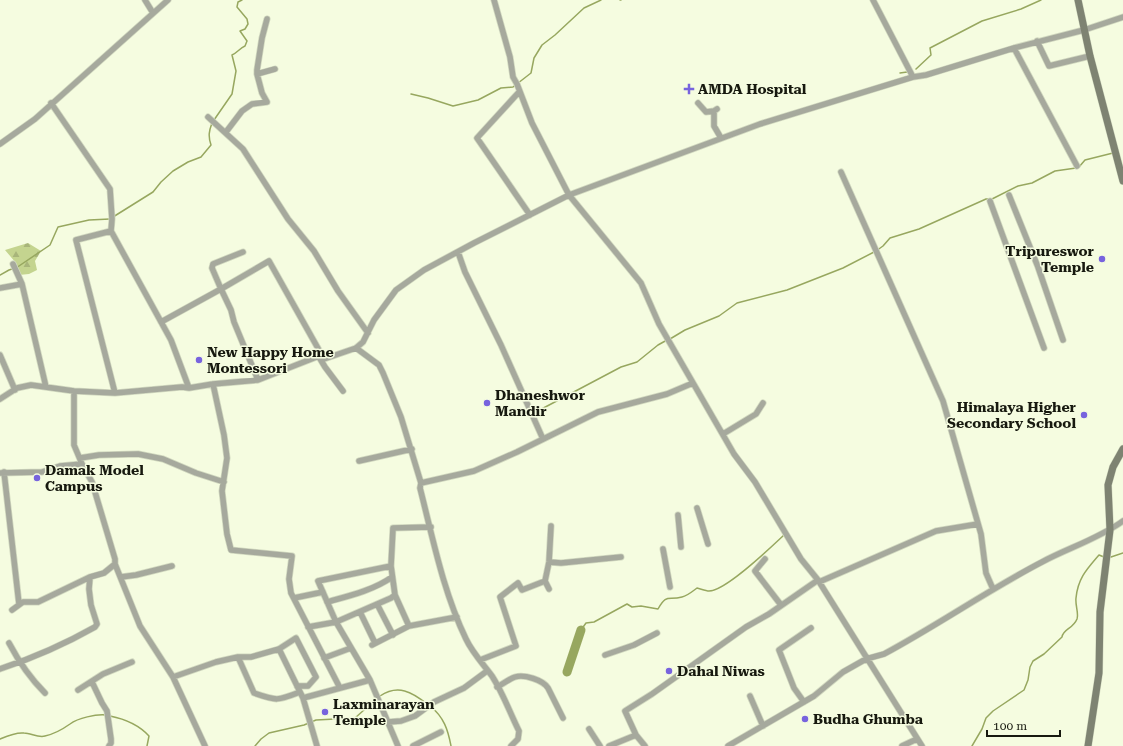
<svg xmlns="http://www.w3.org/2000/svg" width="1123" height="746" viewBox="0 0 1123 746" font-family="'Roboto Serif',serif">
<style>
.forest{fill:url(#forest-firs)}
.lines{fill:none;stroke-linecap:round;stroke-linejoin:round}
.stream{stroke:#97a75f;stroke-width:1.5}
.river{stroke:#97a75f;stroke-width:9}
.street-casing{stroke:#d1d8bf;stroke-width:7}
.secondary-casing{stroke:#d1d8bf;stroke-width:8}
.street{stroke:#a6a99d;stroke-width:5.5}
.secondary{stroke:#7e8372;stroke-width:7}
.poi-dot{fill:#7763de;stroke:#f5fce0;stroke-width:1.5}
.labels{text-anchor:middle;stroke-width:3;stroke-linejoin:round;paint-order:stroke}
.poi-label{font-size:14px;font-weight:bold;fill:#17190f;stroke:#f5fce0;text-anchor:start}
</style>
<defs>
<pattern id="forest-firs" width="22" height="20" patternUnits="userSpaceOnUse"><rect width="22" height="20" fill="#c4d48f"/><path d="M5 1l3.5 6h-7zM16 11l3.5 6h-7z" fill="#a8b57a"/></pattern>
</defs>
<rect width="100%" height="100%" fill="#f5fce0"/>
<path class="forest" d="M28,243L41,251L35,261L37,270L29,274L19,275L16,263L5,250Z"/>
<g class="lines">
<path class="stream" d="M620,0H621
M916,69L931,55L930,48L982,21L1021,9L1041,0
M900,73L907,72
M411,94L428,98L453,106L478,100L501,88L513,87L531,73L534,58L542,45L555,35L584,8L601,0
M214,120L232,94L236,71L232,55C237,53 240,48 245,46L247,41L240,31L245,29L248,24L247,19L237,7L238,2L242,0
M1079,167L1085,160L1113,153
M113,217L153,192L161,182L173,171L188,162L201,157L211,145C208,136 209,131 212,123
M16,268L50,245L58,227L89,220L110,219
M0,275L9,270L12,269
M670,339L685,330L719,316L737,303L787,290L843,268L876,251L883,246L890,238L919,229L986,199H992L1018,186L1032,183L1055,171L1076,168
M534,413L621,367L637,362L658,345L667,340
M1111,557L1123,553
M581,630L586,623L594,622L627,604L632,607L641,606L658,609C667,593 668,601 682,597C687,596 693,591 697,588C701,589 706,591 709,591C726,591 771,547 784,535
M380,696C398,684 412,692 427,704
M430,706C444,717 448,730 451,746
M110,716C125,719 138,724 149,736L147,746
M0,739C7,736 16,732 24,733C31,733 38,738 45,736C54,734 63,729 70,724C78,718 96,714 106,715
M255,746L261,739L269,733L304,725L316,720L355,718L373,702
M972,746L982,729L986,718L993,711L1024,690L1028,680L1030,667L1033,661L1044,654L1062,637C1063,629 1073,629 1077,619C1079,613 1075,605 1076,598C1078,578 1087,569 1099,555L1104,557"/>
<path class="river" d="M567,672L581,630"/>
<defs>
<path id="street" d="M145,0L153,13
M494,0L510,57L513,77L517,84L532,123L569,195L641,283L659,324L734,454L755,482L801,559L818,580L922,746
M873,0L913,77
M267,19L262,38L257,70V74L275,69
M1037,41L1049,66L1090,56
M1014,48L1077,166
M519,92L477,138L530,215
M51,103L110,189L112,219L111,231L171,340L189,388
M698,103L706,112L714,111
M717,109L714,111V126L721,138
M208,117L243,149L288,219L314,251L338,291L368,333
M226,132L242,111L252,104L267,102L262,93L257,74
M0,144L35,119L168,0
M841,172L943,401L981,534L986,573L993,589
M1009,195L1038,267L1063,340
M990,201L1044,348
M111,231L76,240L115,393
M458,252L465,272L501,345L543,439
M13,264L22,284L46,387
M0,288L22,284
M161,322L221,289L212,268L213,264L243,252
M356,348L379,365L383,373L401,417L421,483L420,488C433,539 443,591 466,639C472,652 483,664 492,676C503,693 510,713 519,731L518,739L511,746
M0,355L15,390
M319,357L325,367L343,391
M258,380L234,322L231,310L221,289L269,261L324,359
M213,384L224,435L227,458L222,491L227,534L231,550L292,556L289,579L291,593L340,688
M74,391V445L82,464L92,482L115,559V564L140,626L173,677L205,746
M0,399L17,388L31,385L74,391L115,393L182,387L189,388L213,384L258,380L319,356L324,359L356,348L363,342L374,320L396,290L424,270L474,243L569,195L760,124L913,77L926,75L1014,48L1084,30L1123,17
M723,434L756,414L763,403
M80,458L99,455L138,454L163,459L196,473L224,482
M359,461L412,449
M4,472L19,604
M0,473L42,472L60,466L82,464
M421,483L474,471L517,452L598,412L667,394L693,383
M697,508L708,544
M678,515L681,547
M663,549L670,587
M765,559L755,571L781,605
M549,562L561,563L621,557
M121,577L136,575L172,566
M545,581L549,562L551,526
M819,582L936,531L978,524
M395,595L409,626
M294,598L323,592
M327,602C349,596 374,590 392,577
M377,604L393,635
M12,610L23,602H38L90,577L104,573L115,564
M360,612L375,643
M308,627L336,622L391,598L395,595L391,566
M9,643C19,662 30,678 45,693
M372,645L409,626L457,617
M279,649L251,657H238L254,693C277,701 277,701 300,692
M605,655L634,645L657,633
M324,658L351,648
M480,660L516,646L500,597L518,583L522,590L545,581L549,589
M0,669C33,658 65,644 95,627L97,624L91,605L89,589L90,577
M173,677L216,662L238,657
M92,682L102,703L107,711L111,739V743L109,746
M297,686H308L316,677L296,638L279,649L303,698L317,746
M497,687C503,684 509,679 515,677C524,674 543,680 548,688L563,718
M78,690L103,674L132,662
M750,696L763,726
M303,698L370,680
M804,702L794,688L779,650L811,628
M388,722L401,721L415,716L434,702L464,688L487,671
M589,729L600,746
M398,746L370,680L336,622L318,581L391,566L393,528L431,527
M413,746L441,732
M609,746L636,735
M645,746L636,735L625,711L652,694L746,627L769,614L818,580
M728,746L814,696L843,672L866,659L884,654C938,625 988,590 1042,562C1068,548 1098,539 1123,521
M902,746L917,739"/>
<path id="secondary" d="M1078,0L1090,56L1123,181
M1088,746L1099,673L1100,612L1110,530L1108,485L1113,467L1123,449"/>
</defs>
<use href="#street" class="street-casing"/>
<use href="#secondary" class="secondary-casing"/>
<use href="#street" class="street"/>
<use href="#secondary" class="secondary"/>
</g>
<g class="poi-dot">
<path d="M687 83h4v4h4v4h-4v4h-4v-4h-4v-4h4z"/>
<circle cx="1102" cy="259" r="4"/>
<circle cx="199" cy="360" r="4"/>
<circle cx="487" cy="403" r="4"/>
<circle cx="1084" cy="415" r="4"/>
<circle cx="37" cy="478" r="4"/>
<circle cx="669" cy="671" r="4"/>
<circle cx="325" cy="712" r="4"/>
<circle cx="805" cy="719" r="4"/>
</g>
<g class="labels">
<g class="poi-label">
<text x="698" y="94">AMDA Hospital</text>
<text x="1094" y="256" text-anchor="end">Tripureswor<tspan x="1094" dy="16">Temple</tspan></text>
<text x="207" y="357">New Happy Home<tspan x="207" dy="16">Montessori</tspan></text>
<text x="495" y="400">Dhaneshwor<tspan x="495" dy="16">Mandir</tspan></text>
<text x="1076" y="412" text-anchor="end">Himalaya Higher<tspan x="1076" dy="16">Secondary School</tspan></text>
<text x="45" y="475">Damak Model<tspan x="45" dy="16">Campus</tspan></text>
<text x="677" y="676">Dahal Niwas</text>
<text x="333" y="709">Laxminarayan<tspan x="333" dy="16">Temple</tspan></text>
<text x="813" y="724">Budha Ghumba</text>
</g>
</g>
<path d="M987 730v6h73v-6" fill="none" stroke="#17190f" stroke-width="2"/>
<text x="993" y="730" font-size="12" fill="#17190f" stroke="#f5fce0" stroke-width="3" paint-order="stroke">100 m</text>
</svg>
